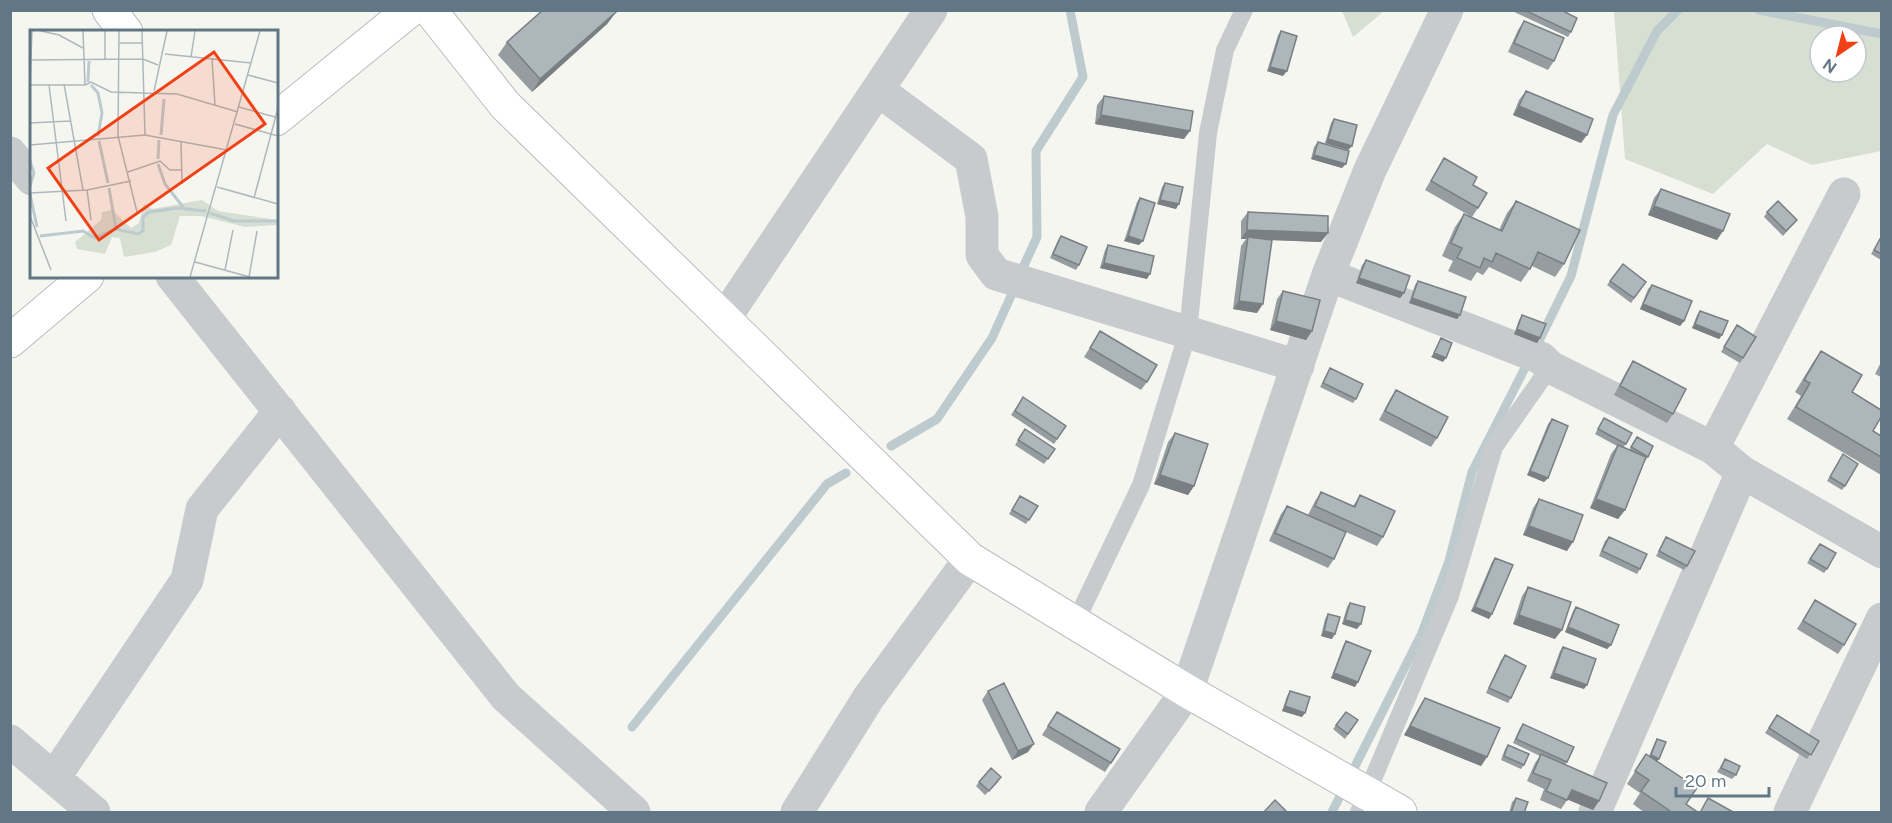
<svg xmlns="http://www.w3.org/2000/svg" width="1892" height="823" viewBox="0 0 1892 823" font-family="Figtree,sans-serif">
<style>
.green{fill:#d7ded2;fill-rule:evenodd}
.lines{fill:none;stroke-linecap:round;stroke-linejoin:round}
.stream{stroke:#bdcbcf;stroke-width:9}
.secondary-casing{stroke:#b7bdc1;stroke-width:35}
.lane{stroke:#c8cbce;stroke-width:18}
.street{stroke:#c8cbce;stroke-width:33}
.secondary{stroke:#fff;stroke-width:33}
.wall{fill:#959da0}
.shaded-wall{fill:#797f82}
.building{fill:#adb6ba;stroke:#797f82;stroke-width:1.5}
.inset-river{fill:none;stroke:#bdcbcf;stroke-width:3}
.inset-road{fill:none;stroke:#aeb8bc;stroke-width:1.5}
.view{fill:#f24015;fill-opacity:0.15;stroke:#f24015;stroke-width:3}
.inset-edge{fill:none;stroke:#627785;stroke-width:3}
</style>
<rect width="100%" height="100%" fill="#f6f6f1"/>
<path class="green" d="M1342,11H1384L1353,37Z
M1614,11H1881V151L1812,165L1767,144L1713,194L1625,159ZM1820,36H1856V72H1820Z"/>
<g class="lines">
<path class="stream" d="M1759,10L1882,34
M1020,274L1037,237L1036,151L1083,77L1070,10
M1537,345L1571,276L1613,115L1657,31L1678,10
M891,446L937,419L992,338L1015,287
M632,727L827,484L846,473
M1332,812L1421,635L1449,561L1472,472L1529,360"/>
<defs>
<path id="secondary" d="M109,10L126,32
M430,10L505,105L970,559L1187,691L1400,812
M276,119L410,10
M10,341L87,276"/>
</defs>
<use href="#secondary" class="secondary-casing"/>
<path class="lane" d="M1075,623L1141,485L1188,332L1208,133L1225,50L1244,10
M1359,812L1450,596L1494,447L1550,367"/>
<path class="street" d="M878,90L971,159L982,217V255L996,274L1298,366
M10,153L32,179
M1328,275L1541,358L1550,367L1713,448L1742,472L1882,552
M172,276L506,697L634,812
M724,319L931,10
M1713,448L1844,194
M10,741L94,812
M54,778L187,580L202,509L280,411
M797,812L869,697L970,559
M1101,812L1187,691L1328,275L1370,170L1447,10
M1595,812L1742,472
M1790,812L1882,619"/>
<use href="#secondary" class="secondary"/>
</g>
<path class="wall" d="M1561,10L1571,32L1568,37L1512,11Z
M616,12L607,24L532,92L498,55L507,42Z
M1524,21L1554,61L1548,70L1508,52L1518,30Z
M1281,31L1283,76L1267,71L1278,35Z
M1526,91L1581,143L1513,115L1519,100Z
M1104,96L1184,139L1095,124L1097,105Z
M1334,119L1352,146L1348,150L1325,143L1331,123Z
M1318,142L1342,168L1311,159L1314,147Z
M1444,158L1473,185L1478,208L1472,217L1425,190Z
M1165,183L1176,209L1157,204L1162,187Z
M1661,189L1717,240L1648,215L1654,198Z
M1140,198L1139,245L1124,241L1137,202Z
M1516,201L1564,264L1555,277L1532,266L1521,282L1489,267L1483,275L1477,272L1471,281L1448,271L1453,261L1442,256L1455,227L1464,214L1499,230L1507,213Z
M1248,212L1321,242L1270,240L1257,313L1233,309L1241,246L1246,239H1241V221Z
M1767,212L1797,220L1783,236L1764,217Z
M1061,236L1079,265L1076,270L1050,258L1058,240Z
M1881,237V260L1871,254Z
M1108,245L1147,279L1100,268L1105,250Z
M1366,260L1404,293L1400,298L1356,283L1362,265Z
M1623,264L1646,282L1631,303L1607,285Z
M1418,281L1460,315L1457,319L1409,303L1415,285Z
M1652,285L1684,321L1680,326L1640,309L1648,289Z
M1283,291L1312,331L1306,340L1270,330L1277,299Z
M1700,311L1722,335L1719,339L1692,328L1697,315Z
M1522,315L1540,338L1537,343L1514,334L1519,320Z
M1734,330L1743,358L1740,363L1721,352Z
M1100,331L1147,382L1141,390L1084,357Z
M1821,351L1852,392L1873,431L1881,436V475L1787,419L1801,396L1795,392L1812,364Z
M1633,361L1673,414L1667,423L1614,395L1627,370Z
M1881,362V377L1875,374Z
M1330,368L1356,399L1353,403L1320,387Z
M1396,390L1437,438L1431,447L1379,420L1390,399Z
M1023,397L1066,426L1054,444L1011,415Z
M1604,418L1626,444L1623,448L1629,450L1637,437L1648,457L1645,461L1625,510L1618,519L1590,508L1611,454L1617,446L1595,434Z
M1552,419L1548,478L1544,482L1527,475L1548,424Z
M1025,429L1055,449L1044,464L1015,445Z
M1175,433L1194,486L1188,495L1154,484L1168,442Z
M1840,459L1845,486L1842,490L1827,481Z
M1321,492L1353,506L1360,495L1383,537L1377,546L1346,532L1334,559L1328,568L1269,541L1281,514L1287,506L1308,515L1315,501Z
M1020,496L1038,506L1026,524L1009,514Z
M1539,499L1567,551L1523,535L1533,508Z
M1609,537L1640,569L1637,574L1599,556L1605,541Z
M1666,537L1687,566L1684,570L1656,556Z
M1820,544L1827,569L1824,573L1807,563Z
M1495,558L1492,614L1489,619L1471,611L1492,562Z
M1528,587L1555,639L1513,624L1522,596Z
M1815,600L1844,645L1838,654L1797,629Z
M1350,603L1357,629L1342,624L1347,607Z
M1576,607L1611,645L1607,649L1565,632L1573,611Z
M1328,614L1332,639L1321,636L1325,619Z
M1346,641L1355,687L1331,678L1343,646Z
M1563,647L1584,689L1550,678L1560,651Z
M1505,655L1511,698L1508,703L1486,693L1501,660Z
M988,691L1028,752L1012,760L982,700Z
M1290,691L1302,717L1282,711L1287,696Z
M1425,698L1487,757L1481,766L1404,735L1419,707Z
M1057,712L1111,763L1105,772L1042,735Z
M1346,712L1358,720L1345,739L1333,729Z
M1777,715L1819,741L1807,759L1765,733Z
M1523,724L1567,762L1565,765L1599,801L1593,810L1568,799L1561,809L1540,800L1544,789L1527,781L1535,763L1540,756L1513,743L1520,728Z
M1657,739V762L1686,804L1699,813H1645L1633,804L1640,793L1627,784L1646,754L1649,756L1654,744Z
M1508,745L1524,765L1521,769L1501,760L1505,749Z
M1725,759L1736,775L1732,779L1717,772Z
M979,782H998L985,795L976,786Z
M1516,798L1524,813H1509L1512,802Z"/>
<path class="shaded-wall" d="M616,12L607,24L532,92L540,79Z
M1270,67L1287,71L1283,76L1267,71Z
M1519,106L1587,135L1581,143L1513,115Z
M1101,115L1190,131L1184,139L1095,124Z
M1328,139L1352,146L1348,150L1325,143Z
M1314,155L1346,164L1342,168L1311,159Z
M1160,200L1179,204L1176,209L1157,204Z
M1654,206L1723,231L1717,240L1648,215Z
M1247,230L1328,233L1321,242L1247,239L1248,237L1246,239H1241Z
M1128,236L1143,241L1139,245L1124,241Z
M1104,263L1150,274L1147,279L1100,268Z
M1359,278L1404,293L1400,298L1356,283Z
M1412,298L1460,315L1457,319L1409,303Z
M1239,301L1263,304L1257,313L1233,309Z
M1643,304L1684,321L1680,326L1640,309Z
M1276,321L1312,331L1306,340L1270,330Z
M1695,324L1722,335L1719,339L1692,328Z
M1517,329L1540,338L1537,343L1514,334Z
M1434,353L1446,358L1443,362L1431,357Z
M1530,471L1548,478L1544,482L1527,475Z
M1160,475L1194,486L1188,495L1154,484Z
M1596,499L1625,510L1618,519L1590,508Z
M1529,526L1573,542L1567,551L1523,535Z
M1475,607L1492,614L1489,619L1471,611Z
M1519,615L1562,630L1555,639L1513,624Z
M1345,620L1361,624L1357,629L1342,624Z
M1568,627L1611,645L1607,649L1565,632Z
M1324,631L1335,634L1332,639L1321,636Z
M1334,673L1358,682L1355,687L1331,678Z
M1554,673L1587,685L1584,689L1550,678Z
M1285,706L1305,713L1302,717L1282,711Z
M1410,726L1487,757L1481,766L1404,735Z
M1034,744L1028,752L1012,760L1018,751Z
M1651,755L1659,759L1656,763L1648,760Z
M1572,790L1599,801L1593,810L1566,799Z"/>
<path class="building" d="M543,10H615L616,12L540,79L507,42Z
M1524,10H1561L1577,18L1571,32Z
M1524,21L1564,38L1554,61L1514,43Z
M1281,31L1297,36L1287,71L1270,67Z
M1526,91L1593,119L1587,135L1519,106Z
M1104,96L1193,111L1190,131L1101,115Z
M1334,119L1357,125L1352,146L1328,139Z
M1318,142L1349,151L1346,164L1314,155Z
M1444,158L1477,177L1473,185L1487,193L1478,208L1431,181Z
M1165,183L1183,187L1179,204L1160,200Z
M1661,189L1730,214L1723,231L1654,206Z
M1140,198L1155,203L1143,241L1128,236Z
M1516,201L1580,230L1564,264L1538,252L1530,269L1496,253L1492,262L1484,258L1480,268L1457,258L1462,248L1451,243L1464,214L1502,231Z
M1778,201L1797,220L1786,231L1767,212Z
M1248,212L1328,216V233L1247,230Z
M1061,236L1087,247L1079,265L1053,254Z
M1248,237L1272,240L1263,304L1239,301Z
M1881,237V254L1874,250Z
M1108,245L1154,256L1150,274L1104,263Z
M1366,260L1410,276L1404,293L1359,278Z
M1623,264L1646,282L1634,298L1610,281Z
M1418,281L1466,297L1460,315L1412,298Z
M1652,285L1692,301L1684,321L1643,304Z
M1283,291L1320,300L1312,331L1276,321Z
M1700,311L1728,321L1722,335L1695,324Z
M1522,315L1546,324L1540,338L1517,329Z
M1737,325L1756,337L1743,358L1724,347Z
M1100,331L1157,365L1147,382L1090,348Z
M1441,338L1452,343L1446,358L1434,353Z
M1821,351L1862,375L1852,392L1881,410V417L1873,431L1881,436V457L1796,407L1810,383L1804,380Z
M1633,361L1686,389L1673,414L1620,386Z
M1330,368L1363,384L1356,399L1323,383Z
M1396,390L1448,417L1437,438L1385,411Z
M1023,397L1066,426L1057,439L1015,411Z
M1604,418L1632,433L1626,444L1598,429Z
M1552,419L1568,426L1548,478L1530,471Z
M1025,429L1055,449L1048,459L1018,440Z
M1175,433L1208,444L1194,486L1160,475Z
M1637,437L1653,446L1648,457L1631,447Z
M1618,445L1646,457L1625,510L1596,499Z
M1843,454L1858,464L1845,486L1830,477Z
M1321,492L1355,507L1360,495L1395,511L1383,537L1315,506Z
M1020,496L1038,506L1029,520L1012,510Z
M1539,499L1583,515L1573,542L1529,526Z
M1287,506L1346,532L1334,559L1275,533Z
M1609,537L1647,554L1640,569L1602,551Z
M1666,537L1695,551L1687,566L1659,551Z
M1820,544L1836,553L1827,569L1810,559Z
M1495,558L1513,565L1492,614L1475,607Z
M1528,587L1571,602L1562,630L1519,615Z
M1815,600L1856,624L1844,645L1803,621Z
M1350,603L1365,607L1361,624L1345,620Z
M1576,607L1619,625L1611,645L1568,627Z
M1328,614L1340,617L1335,634L1324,631Z
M1346,641L1371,651L1358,682L1334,673Z
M1563,647L1596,659L1587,685L1554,673Z
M1505,655L1526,666L1511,698L1489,688Z
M1004,683L1034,744L1018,751L988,691Z
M1290,691L1310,697L1305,713L1285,706Z
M1425,698L1500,728L1487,757L1410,726Z
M1057,712L1120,749L1111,763L1048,726Z
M1346,712L1358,720L1348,734L1336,725Z
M1777,715L1819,741L1811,755L1769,728Z
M1523,724L1574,747L1567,762L1516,739Z
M1657,739L1666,742L1659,759L1651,755Z
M1508,745L1529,754L1524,765L1504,756Z
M1541,754L1607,783L1599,801L1572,790L1567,800L1546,791L1551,780L1533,773Z
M1646,754L1697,788L1686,804L1699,813H1673L1641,791L1649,780L1635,771Z
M1725,759L1740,766L1736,775L1721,768Z
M991,768L1001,777L989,791L979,782Z
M1516,798L1528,802L1524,813H1511Z
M1708,798L1735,813H1704L1701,811Z
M1275,800L1288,813H1263Z"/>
<g transform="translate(30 30)">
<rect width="248" height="248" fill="#f6f6f1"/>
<path d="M172,170L188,181L247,190V195L215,197L171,186H150L141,215L125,222L94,227L90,208L82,207L75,224L47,219L45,212L71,190L72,182L82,180L101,198L109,193L114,174L122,179Z" fill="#d7ded2"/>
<path class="inset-river" d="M58,52L59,31M61,55L68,63L72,83L68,106M131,105L134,69M69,111L78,153M128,129L129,110M0,131L4,143L0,156M128,134L135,154L153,177M79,158L86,199M0,164L7,197M180,183L204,191H248M10,206L53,201L65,208L86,199L108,204L113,201V187L119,182L148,178L176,181"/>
<path class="inset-road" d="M11,1L29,5L53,18M75,1V29M89,1L88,106L107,182M112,1L115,105M89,13H112M135,24L221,33M161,27L165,1M182,29L185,75M0,30L113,29L128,35M218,45L248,53M34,54L53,160M0,55H55L53,1M0,55L2,1M19,55L36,191M55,55L61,52L81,62L147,64L208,82M124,61L137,1M209,77L245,87M0,93L40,91M205,94L248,106M151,111L152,154M0,115L115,105L197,120M98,142L130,131L140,140H152M187,157L248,174M57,160L61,190M0,163L57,160L101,151M224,168L248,78M0,186L21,240M165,232L220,247M195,240L203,200M160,247L230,1M219,247L227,201"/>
<path class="view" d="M184,22L235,94L69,210L18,138Z"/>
<rect width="248" height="248" class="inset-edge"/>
</g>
<rect width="1892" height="823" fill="none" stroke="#627785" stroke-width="24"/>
<g transform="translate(1838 54) rotate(215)"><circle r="28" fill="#ffffff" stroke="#c0c9ce" stroke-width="1.5"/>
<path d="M0-4.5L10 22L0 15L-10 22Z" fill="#f24015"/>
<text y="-9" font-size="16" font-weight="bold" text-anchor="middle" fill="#627785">N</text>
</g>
<path d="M1676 787v9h93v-9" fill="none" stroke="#627785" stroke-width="3"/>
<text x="1685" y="787" font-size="18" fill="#627785" stroke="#ffffff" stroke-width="4.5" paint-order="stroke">20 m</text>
</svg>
